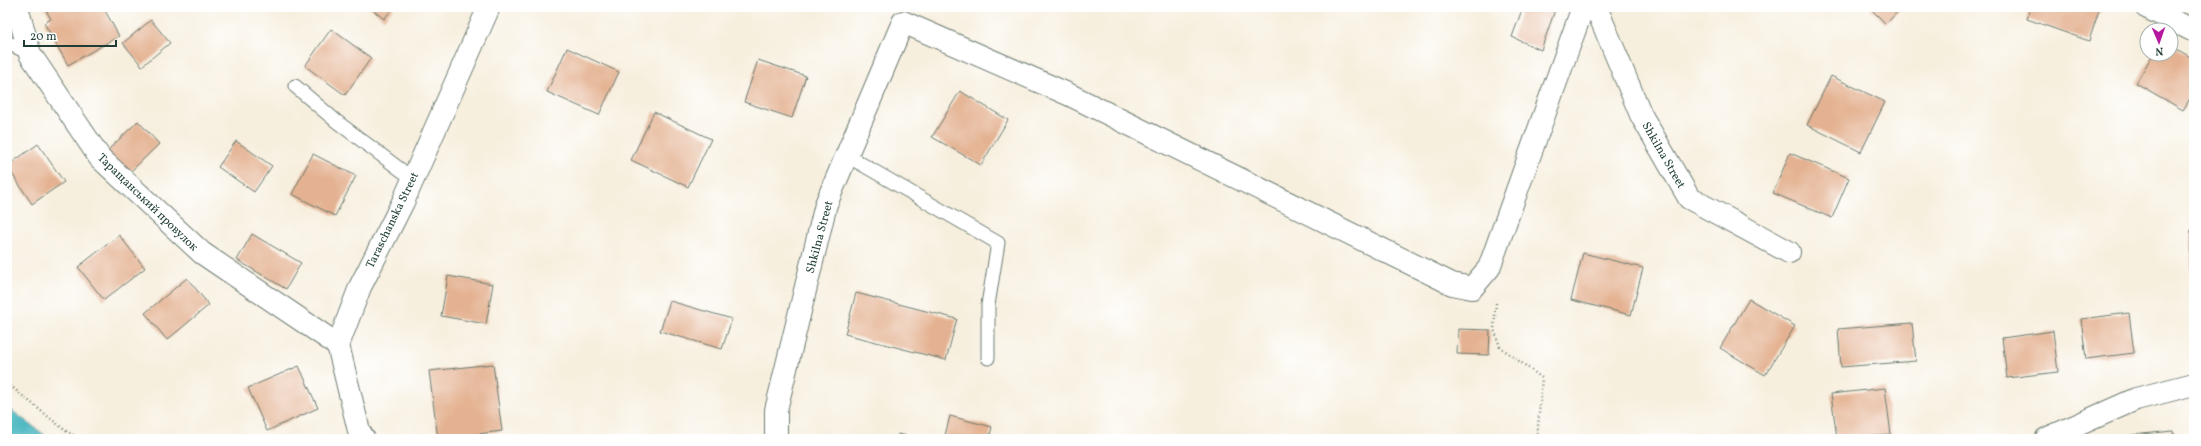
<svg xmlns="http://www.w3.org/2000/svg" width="2201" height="446" viewBox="0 0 2201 446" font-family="Vollkorn,serif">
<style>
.water{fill:#46b5bf;stroke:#32797a}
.building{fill:#e4b292}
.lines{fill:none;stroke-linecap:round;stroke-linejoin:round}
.lane-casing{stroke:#6b7b70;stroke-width:15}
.street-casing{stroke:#6b7b70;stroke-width:24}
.secondary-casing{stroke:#6b7b70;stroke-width:24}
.path{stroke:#6b7b70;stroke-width:2.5;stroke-dasharray:1 3;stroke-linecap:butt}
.lane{stroke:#fff;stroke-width:13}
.street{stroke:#fff;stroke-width:22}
.secondary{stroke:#fff;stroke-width:22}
.labels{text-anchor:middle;stroke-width:3.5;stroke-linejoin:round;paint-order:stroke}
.street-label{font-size:12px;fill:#1f3d34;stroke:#fff}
</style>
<rect width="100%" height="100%" fill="#fff"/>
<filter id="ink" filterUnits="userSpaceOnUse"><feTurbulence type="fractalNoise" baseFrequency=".025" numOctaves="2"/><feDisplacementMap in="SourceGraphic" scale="8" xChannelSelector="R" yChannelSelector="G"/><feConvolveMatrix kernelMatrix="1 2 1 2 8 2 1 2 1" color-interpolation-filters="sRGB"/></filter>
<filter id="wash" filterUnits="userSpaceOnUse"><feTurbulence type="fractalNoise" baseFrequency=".012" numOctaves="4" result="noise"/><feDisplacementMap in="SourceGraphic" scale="16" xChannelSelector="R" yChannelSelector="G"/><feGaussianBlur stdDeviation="0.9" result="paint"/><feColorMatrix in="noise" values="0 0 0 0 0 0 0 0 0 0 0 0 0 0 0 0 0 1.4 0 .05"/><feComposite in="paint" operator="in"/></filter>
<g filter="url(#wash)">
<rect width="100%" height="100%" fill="#f7efde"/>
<path class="water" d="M7,407L50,439H7Z"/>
<g id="blocks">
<path class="building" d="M44,7H103L119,36L68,65L44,23L51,19Z
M369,7H394L384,19Z
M1523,7H1556L1541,50L1512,37Z
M1869,7H1902L1886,24Z
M2030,7H2100L2089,41L2027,19Z
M151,20L170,43L142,66L123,43Z
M331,29L371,58L345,95L305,66Z
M2171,46L2194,59V92L2183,110L2136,83L2153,54H2171Z
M567,48L619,72L599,115L547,92Z
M758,60L806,76L792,118L744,102Z
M1831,76L1885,102L1861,152L1807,125Z
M960,91L1008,120L981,165L932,137Z
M654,112L711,139L688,187L631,160Z
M138,121L159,144L125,177L103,155Z
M236,141L272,166L254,192L218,167Z
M38,144L64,182L32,204L7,166Z
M1790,153L1849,178L1832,218L1773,193Z
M313,154L356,176L335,216L292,194Z
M2191,230H2194V292H2190Z
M252,234L301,263L286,289L237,260Z
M119,235L145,268L104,300L78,267Z
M1583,253L1643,268L1631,315L1571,300Z
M448,276L493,284L486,324L441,316Z
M187,278L209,305L167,340L145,313Z
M856,293L957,319L946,360L845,334Z
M1749,299L1795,326L1765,375L1720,348Z
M670,301L732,319L722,349L660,331Z
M2129,313L2134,353L2086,359L2081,319Z
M1912,323L1916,361L1841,367L1838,329Z
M1458,329L1490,330L1489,355L1457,354Z
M2053,331L2058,372L2007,378L2002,338Z
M493,364L502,431L438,439L429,371Z
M299,366L318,408L267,431L248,388Z
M1885,388L1891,435L1837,439L1831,394Z
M950,416L992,427L989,439H944Z
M2174,431L2175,439H2131V435Z
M898,434L918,438V439H897Z"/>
</g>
</g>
<g filter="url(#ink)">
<use href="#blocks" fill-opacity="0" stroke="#6b7b70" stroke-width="1"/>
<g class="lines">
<defs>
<path id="lane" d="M7,42L30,54
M295,86L336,121L413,179
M846,155L998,243L988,305V358"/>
<path id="street" d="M17,7L30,54L100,158L202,253L338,345
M1596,7L1641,115L1689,198L1789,252
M2146,7L2194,31
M776,439V410L826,204L903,22L1070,95L1452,284L1472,288L1489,268L1583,7"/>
<path id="secondary" d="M364,439L359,431L338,345L360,287L403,202L489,7
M2046,439L2136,399L2194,384"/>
</defs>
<use href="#lane" class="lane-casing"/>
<use href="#street" class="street-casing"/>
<use href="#secondary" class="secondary-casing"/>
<path class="path" d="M1496,303L1494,329L1500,347L1542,378L1537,439
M7,383L67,432L83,439"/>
<use href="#lane" class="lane"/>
<use href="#street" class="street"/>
<use href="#secondary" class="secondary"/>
</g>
</g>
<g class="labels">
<g class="street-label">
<text transform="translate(1664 155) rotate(60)" y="4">Shkilna Street</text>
<text transform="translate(148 202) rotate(44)" y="4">Таращанський провулок</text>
<text transform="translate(392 220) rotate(-64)" y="4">Taraschanska Street</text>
<text transform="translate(819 237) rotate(-75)" y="4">Shkilna Street</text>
</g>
</g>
<rect width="2201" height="446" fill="none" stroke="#fff" stroke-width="24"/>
<g transform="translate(2159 42) rotate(178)"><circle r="19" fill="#ffffff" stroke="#a5b1ae"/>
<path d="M0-3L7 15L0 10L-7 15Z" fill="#b5179e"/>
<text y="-6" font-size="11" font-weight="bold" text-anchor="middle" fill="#1f3d34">N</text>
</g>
<path d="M24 40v6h92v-6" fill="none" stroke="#1f3d34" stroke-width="2"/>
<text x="30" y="40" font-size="12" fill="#1f3d34" stroke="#ffffff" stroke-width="3" paint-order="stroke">20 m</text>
</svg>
